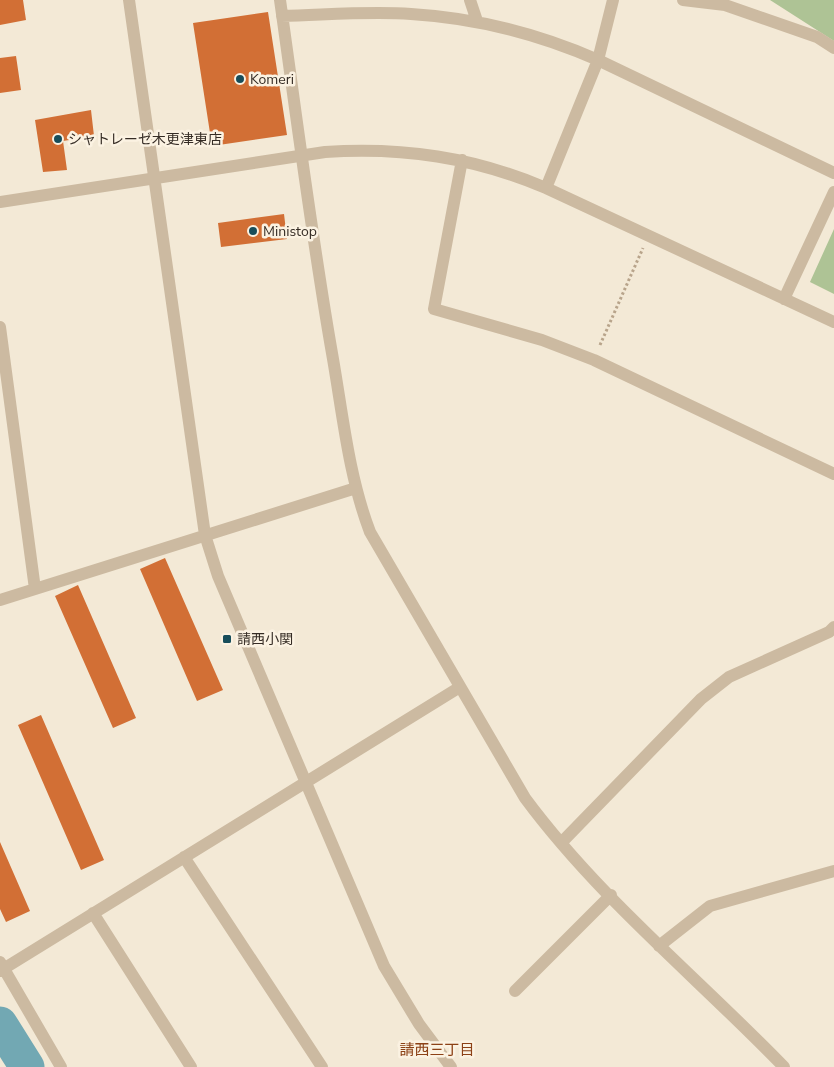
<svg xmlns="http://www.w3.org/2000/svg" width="834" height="1067" viewBox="0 0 834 1067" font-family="'Nunito Sans','Noto Sans JP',sans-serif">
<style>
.green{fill:#aec395}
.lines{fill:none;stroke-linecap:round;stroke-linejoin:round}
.river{stroke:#72a8b3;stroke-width:35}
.building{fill:#d26f35}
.path{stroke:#b8a48b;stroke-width:3;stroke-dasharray:2.5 2.5;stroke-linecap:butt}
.minor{stroke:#ccbaa1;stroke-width:12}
.poi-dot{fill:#174d5a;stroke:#fbf2e2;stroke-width:2}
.labels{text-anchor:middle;stroke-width:5;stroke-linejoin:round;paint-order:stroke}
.poi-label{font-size:14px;fill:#352c25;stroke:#fbf2e2;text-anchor:start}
.neighbourhood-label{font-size:15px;fill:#8c4116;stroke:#fbf2e2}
</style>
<rect width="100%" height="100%" fill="#f3e9d6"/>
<path class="green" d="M770,0H834V41Z
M834,229V294L810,282Z"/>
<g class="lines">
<path class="river" d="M0,1024L27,1067"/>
</g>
<path class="building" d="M0,0H23L26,20L0,25Z
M268,12L287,135L212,146L193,23Z
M16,56L21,90L0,93V58Z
M91,110L94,136L63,141L67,170L43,172L35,120Z
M284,214L287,239L221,247L218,223Z
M165,558L223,690L197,701L140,569Z
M78,585L136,718L113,728L55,596Z
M41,715L104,860L81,870L18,725Z
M0,842L30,911L6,922L0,909Z"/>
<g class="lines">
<path class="path" d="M600,345L643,248"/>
<path class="minor" d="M129,0L205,535L218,576L384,966L419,1024L451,1067
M280,0C297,120 312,240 333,359C343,417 349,477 370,532L525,798C599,898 698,978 784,1067
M470,0L477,21
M683,0L725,5L817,37L834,48
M282,16C325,15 369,11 411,14C477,18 539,34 598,60L834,173
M462,160L434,309L542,340L594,360L834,474
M546,188L598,60L613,0
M0,202L325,152C403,147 473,157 546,188L834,322
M784,299L834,192
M0,327L35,589
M0,600L356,488
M561,843L701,699L729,677L829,632L834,627
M184,857L322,1067
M93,913L191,1067
M659,946L710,906L834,871
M0,962L61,1067
M0,971L460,687
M515,991L611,895"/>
</g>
<g class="poi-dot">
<circle cx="240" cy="79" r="5"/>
<circle cx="58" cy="139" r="5"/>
<circle cx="253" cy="231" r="5"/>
<rect x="222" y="634" width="10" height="10" rx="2.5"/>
</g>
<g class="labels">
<g class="poi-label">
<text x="250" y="84">Komeri</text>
<text x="68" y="144">シャトレーゼ木更津東店</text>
<text x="263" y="236">Ministop</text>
<text x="237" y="644">請西小関</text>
</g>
<g class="neighbourhood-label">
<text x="437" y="1055">請西三丁目</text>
</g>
</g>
</svg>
